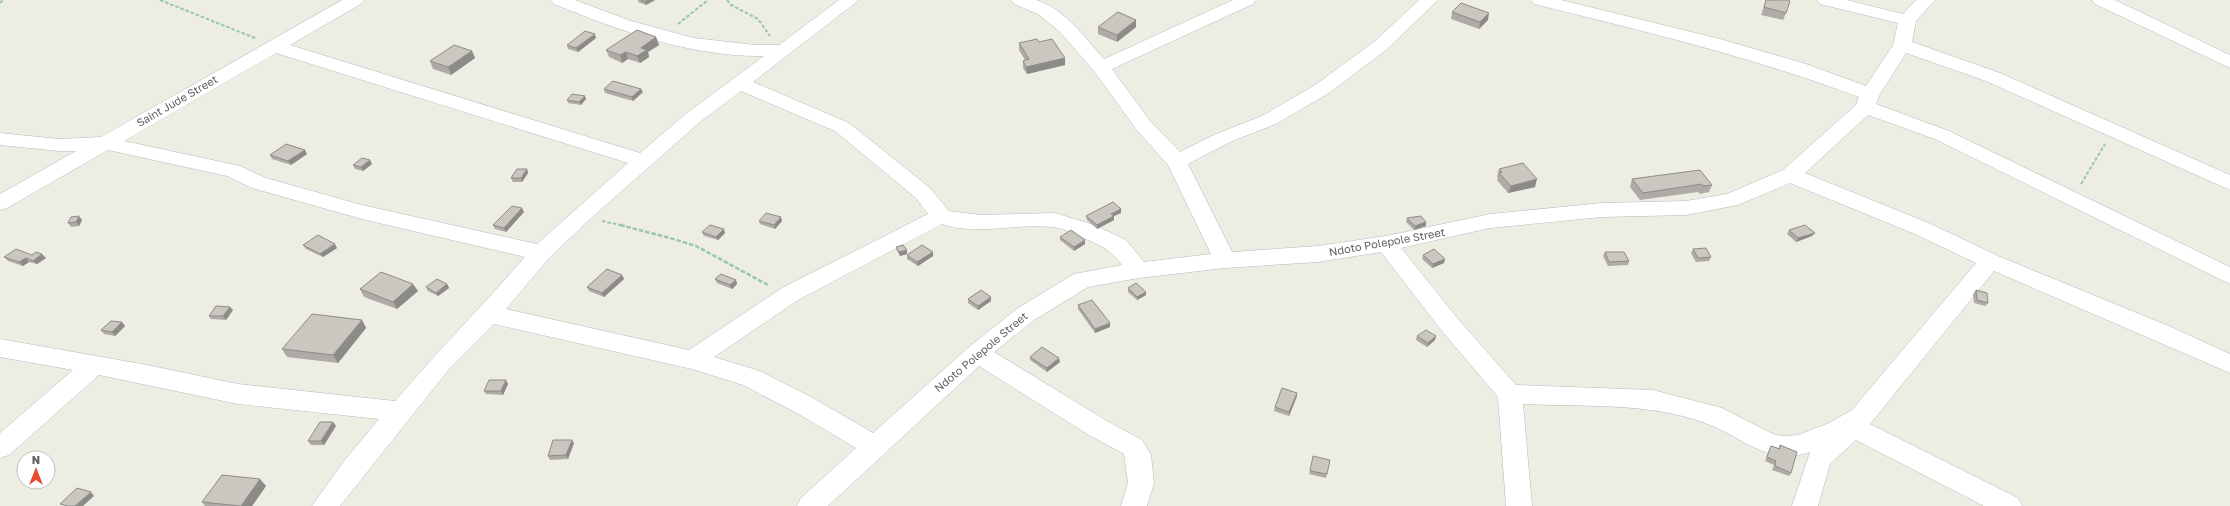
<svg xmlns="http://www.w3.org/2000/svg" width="2230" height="506" viewBox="0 0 2230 506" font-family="'Golos Text',sans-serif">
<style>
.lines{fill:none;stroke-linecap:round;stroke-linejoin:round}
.minor-casing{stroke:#b6b9be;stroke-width:1}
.path-far1{stroke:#9ac6aa;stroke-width:2;stroke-dasharray:3.5 2;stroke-linecap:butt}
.path{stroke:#9ac6aa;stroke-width:2.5;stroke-dasharray:4.5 2;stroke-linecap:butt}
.minor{fill:#fff;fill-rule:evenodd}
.wall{fill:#aeaba6}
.shaded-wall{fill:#8d8b87}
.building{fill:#cac7c1;stroke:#8d8b87}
.labels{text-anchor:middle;stroke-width:3;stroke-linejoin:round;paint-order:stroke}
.street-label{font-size:11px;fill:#5c5f64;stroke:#fff}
</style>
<rect width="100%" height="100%" fill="#eeede4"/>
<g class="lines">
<defs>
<path id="minor" d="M342,0H364L361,4L290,45L640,153L687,113L764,56C691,57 620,31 554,4L551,0H575L631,21L694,38L755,45H779L839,0H859L753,82L849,123L930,188L949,211L980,215L1055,213L1094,225L1126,240L1144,262L1211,254L1168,165L1136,129L1094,71L1059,31L1038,14L1014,4L1011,0C1019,0 1029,0 1036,0C1064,8 1085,38 1104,59L1233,0H1256L1253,4L1112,69L1150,121L1180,152L1216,134L1262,116L1315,85L1374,42L1419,0H1438L1386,50L1329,93L1276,124L1230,142L1188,164L1232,252L1318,246L1386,236L1490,214L1602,203L1686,201L1727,194L1783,170L1856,105L1859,97C1752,57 1644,31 1534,4L1531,0H1561L1720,39L1806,64L1866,86L1893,45L1898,23L1820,4L1817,0H1847L1903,14L1916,0H1935L1916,21L1912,42L2000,73L2230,175V190L1986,81L1906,53L1880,94L1876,104L1949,131L2230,267V284L1935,139L1868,115L1805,173L1931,224L1998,256L2171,327L2230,354V373L1994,271L1870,424L2018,498L2022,506H1984L1856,440L1830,464L1818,506H1792L1810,452C1769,467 1741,436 1705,423C1649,402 1582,407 1523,404L1532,506H1506L1498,397L1442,331L1381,252L1318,262L1225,268L1139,278L1088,287L1034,320L994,352L1107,421L1142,440L1151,455L1154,483L1147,506H1121L1128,483L1124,454L1089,435L979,366L828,506H797L801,498L856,448L795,412L743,385L692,369L494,324L450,368L340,506H312L344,461L379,419L238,404L99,375L9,455L0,458V433L73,370L0,357V339L147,365L238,384L395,401C437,352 482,306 525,257L362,219L252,188L227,176L108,150L7,208L0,210V194L76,151H59L0,145V133L59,139L101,137ZM276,53L628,163L537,244L362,205L266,178L240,166L124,141ZM741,91L835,131L916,198L928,214L782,288L689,350L506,309L549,258L589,220L701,121ZM1790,183L1915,234L1976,263L1852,410L1829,423L1798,435L1782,436L1773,434L1722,408L1653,390L1516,385L1458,319L1401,248L1490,228L1602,217L1686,215L1738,205ZM942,224C977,236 1016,223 1052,227C1063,228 1076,234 1086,239C1104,247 1110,250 1122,265L1074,274L1018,308L969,347L873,433L813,398L760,371L714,357L798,300Z
M2092,0H2115L2230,55V68L2095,4Z"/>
</defs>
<use href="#minor" class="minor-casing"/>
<path class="path-far1" d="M160,0L255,38
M727,0L731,5L758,19L770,36
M0,3L3,0
M678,24L708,0
M2081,184L2105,144
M602,221L625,226"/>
<path class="path" d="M620,225L670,238L696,246L768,285"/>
<use href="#minor" class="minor"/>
</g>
<path class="wall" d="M638,0H655L646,5L638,2Z
M1766,0H1788L1786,13L1783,20L1761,15Z
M1452,12L1488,20L1479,29L1451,19Z
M1098,27H1136L1117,42L1098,34Z
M656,37L659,45L648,52L649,57L640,63L628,59L622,63L609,57L606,50Z
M596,38L578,52L568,49L567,45Z
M1039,42L1065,58V65L1027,74L1023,68V61L1025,60L1019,50V43Z
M472,51L475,58L451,75L433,69L430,61Z
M604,89L643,92L633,101L605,93Z
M586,99L581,105L568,103L567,100Z
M307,154L291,165L272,159L270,155Z
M370,160L372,164L363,171L355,169L353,165Z
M527,169L528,173L522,182H513L511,178Z
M1499,169L1535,187L1508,193L1497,180L1498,177H1497Z
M1632,179L1712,185L1709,192L1700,194L1698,192L1640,200L1630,187Z
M524,212L506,232L495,229L493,225Z
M1121,213L1114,216V220L1097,229L1087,220L1086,216Z
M1407,218L1426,222V226L1414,230L1406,222Z
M82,220L79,226L71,227L68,223Z
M759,221H782L775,229L760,224Z
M1789,230L1812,236L1796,242L1787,234Z
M702,232L725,233L718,240L704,236Z
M1060,237L1085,244L1074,251L1060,240Z
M303,245L337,248L323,257L306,249Z
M896,247L907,250V254L900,256L897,251Z
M1693,249L1711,257L1709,261L1696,262L1691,253Z
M933,252V256L918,266L907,259V255Z
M1605,252L1629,261L1628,265L1608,266L1603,256Z
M32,255L46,258L37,264L29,262L23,266L8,261L4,257Z
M1423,255L1445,259L1444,263L1432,268L1422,259Z
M622,275L624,279L604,297L589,291L587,287Z
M715,279L736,280L737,284L732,289L717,283Z
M447,284L449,288L438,296L428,291L426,287Z
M1128,288L1146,292V295L1137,300L1128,292Z
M360,289L418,291L397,309L364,297Z
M1976,290L1988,303L1985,306L1974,303L1973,294Z
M991,297V301L978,310L968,303V299Z
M1078,305L1110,323V327L1095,333L1078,309Z
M233,310L226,320L211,319L209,316Z
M362,320L366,328L338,363L287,357L282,349Z
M125,326L115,336L104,334L101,330Z
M1417,336H1436L1435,340L1427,347L1416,340Z
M1030,357L1060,362L1047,372L1030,360Z
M508,384L503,395L486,394L484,391Z
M1297,396L1289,416L1274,411L1275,407Z
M336,426L324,445H311L308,441Z
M574,443L568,459L550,460L548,456Z
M1780,445L1791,473L1789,476L1772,470L1774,465L1765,461L1769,450L1771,446L1778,449Z
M1330,460L1326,478L1309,474L1310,471Z
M266,486L252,506H205L202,502Z"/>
<path class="shaded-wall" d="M648,0H655L646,5L645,2Z
M1489,13L1488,20L1479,29L1480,22Z
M1136,20V27L1117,42V35Z
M595,34L596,38L578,52L576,48Z
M656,37L659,45L648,52L649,57L640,63L637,56L641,48Z
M472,51L475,58L451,75L448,67Z
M626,52L628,59L622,63L620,55Z
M1065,58V65L1027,74L1026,67Z
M641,89L643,92L633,101L632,97Z
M585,96L586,99L581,105L579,102Z
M305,150L307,154L291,165L288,161Z
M370,160L372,164L363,171L361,167Z
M527,169L528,173L522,182L521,178Z
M1537,179L1535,187L1508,193L1511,186Z
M522,208L524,212L506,232L504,228Z
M1121,209V213L1114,216V220L1097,229V225L1111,214Z
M79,216L82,220L79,226L76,222Z
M781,217L782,221L775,229L774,225Z
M1426,222V226L1414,230L1415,226Z
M724,229L725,233L718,240L716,237Z
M1815,233L1812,236L1796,242L1798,238Z
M1085,240V244L1074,251V247Z
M335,244L337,248L323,257L320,254Z
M907,250V254L900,256L899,252Z
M933,252V256L918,266L917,262Z
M42,254L46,258L37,264L33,261Z
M26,258L29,262L23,266L19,262Z
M1445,259L1444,263L1432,268L1433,264Z
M622,275L624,279L604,297L602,293Z
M736,280L737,284L732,289L730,285Z
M413,284L418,291L397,309L393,302Z
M447,284L449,288L438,296L436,293Z
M1146,292V295L1137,300V297Z
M991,297V301L978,310V306Z
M230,307L233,310L226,320L223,316Z
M362,320L366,328L338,363L333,355Z
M122,322L125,326L115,336L112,332Z
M1110,323V327L1095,333V329Z
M1436,336L1435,340L1427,347L1428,343Z
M1059,358L1060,362L1047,372V368Z
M506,380L508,384L503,395L501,391Z
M1297,393V396L1289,416V412Z
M333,422L336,426L324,445L321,441Z
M572,440L574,443L568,459L566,455Z
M260,479L266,486L252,506H241Z
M91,492L94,496L83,506H75Z"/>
<path class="building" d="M641,0H648L645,2Z
M1766,0H1788L1790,1L1786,13L1764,7Z
M1461,3L1489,13L1480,22L1452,12Z
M1118,12L1136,20L1117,35L1098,27Z
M637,30L656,37L641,48L647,50L637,56L626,52L620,55L606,50Z
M585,31L595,34L576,48L567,45Z
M1037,39L1039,42L1052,39L1065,58L1026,67L1023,61L1029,59L1019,43Z
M454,45L472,51L448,67L430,61Z
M613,81L641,89L632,97L604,89Z
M572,94L585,96L579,102L567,100Z
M286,144L305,150L288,161L270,155Z
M362,158L370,160L361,167L353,165Z
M1523,163L1537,179L1511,186L1499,173L1502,172L1499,169Z
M517,169H527L521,178H511Z
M1700,170L1712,185L1703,186L1702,184L1643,193L1632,179Z
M1113,202L1121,209L1111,214L1114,216L1097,225L1086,216Z
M512,206L522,208L504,228L493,225Z
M766,213L781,217L774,225L759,221Z
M79,216L76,222L68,223L71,217Z
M1421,216L1426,222L1415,226L1407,218Z
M710,225L724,229L716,237L702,232Z
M1805,225L1815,233L1798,238L1789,230Z
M1071,230L1085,240L1074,247L1060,237Z
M318,235L335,244L320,254L303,245Z
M903,245L907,250L899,252L896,247Z
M922,245L933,252L917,262L907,255Z
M1706,248L1711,257L1698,258L1693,249Z
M16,249L32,255L36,252L42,254L33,261L26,258L19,262L4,257Z
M1434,249L1445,259L1433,264L1423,255Z
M1605,252H1624L1629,261L1609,262Z
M607,269L622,275L602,293L587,287Z
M381,272L413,284L393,302L360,289Z
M721,274L736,280L730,285L715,279Z
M437,279L447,284L436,293L426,287Z
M1136,283L1146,292L1137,297L1128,288Z
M981,290L991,297L978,306L968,299Z
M1976,290L1987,293L1988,303L1977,300Z
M1092,300L1110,323L1095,329L1078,305Z
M216,306L230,307L223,316H209Z
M312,314L362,320L333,355L282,349Z
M111,321L122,322L112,332L101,330Z
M1426,330L1436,336L1428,343L1417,336Z
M1042,347L1059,358L1047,368L1030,357Z
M489,380H506L501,391H484Z
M1282,388L1297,393L1289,412L1275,407Z
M320,422H333L321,441H308Z
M553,440H572L566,455L548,456Z
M1780,445L1797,452L1791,473L1775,466L1776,461L1767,457L1771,446L1780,449Z
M1313,456L1330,460L1327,474L1310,471Z
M222,475L260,479L241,506L202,502Z
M77,488L91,492L75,506H68L60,504Z"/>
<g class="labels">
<g class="street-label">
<text transform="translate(177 101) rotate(-30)" y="4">Saint Jude Street</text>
<text transform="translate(1387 242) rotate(-10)" y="4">Ndoto Polepole Street</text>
<text transform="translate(981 352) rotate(-40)" y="4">Ndoto Polepole Street</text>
</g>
</g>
<g transform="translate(36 470)"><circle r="19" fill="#ffffff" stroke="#bebfc1"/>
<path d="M0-3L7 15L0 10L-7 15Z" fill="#e74c31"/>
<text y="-6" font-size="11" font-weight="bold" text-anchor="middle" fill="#5c5f64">N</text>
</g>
</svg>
